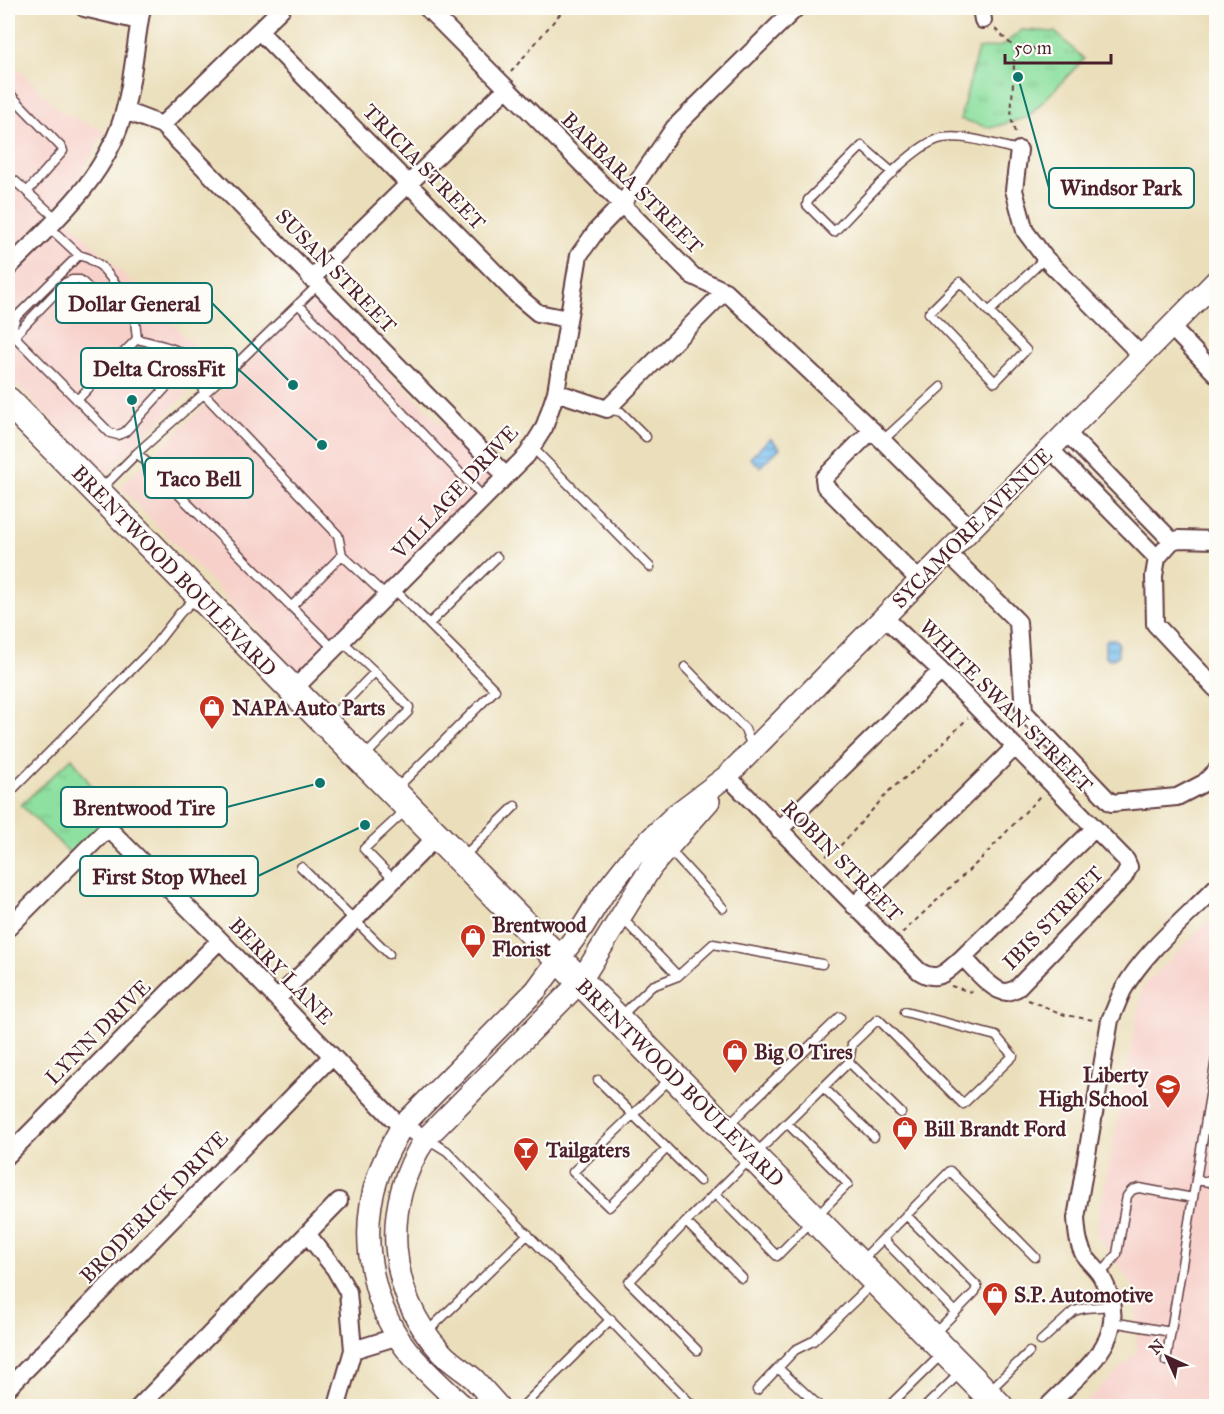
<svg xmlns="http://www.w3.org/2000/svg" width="1224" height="1414" viewBox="0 0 1224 1414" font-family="'IM FELL Great Primer',serif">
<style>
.built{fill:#f7d0ca}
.park{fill:url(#park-tufts);stroke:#6c8066;stroke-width:1.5}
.water{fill:url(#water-rules);stroke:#606e8d;stroke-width:1.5}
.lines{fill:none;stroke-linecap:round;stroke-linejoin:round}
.service-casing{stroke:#623c41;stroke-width:11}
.minor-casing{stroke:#623c41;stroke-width:20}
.tertiary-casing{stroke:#623c41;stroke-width:24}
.primary-casing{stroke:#623c41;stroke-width:30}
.path{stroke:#623c41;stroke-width:2;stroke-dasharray:4.5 4.5;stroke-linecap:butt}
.service{stroke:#fff;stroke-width:8}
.minor{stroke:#fff;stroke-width:16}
.tertiary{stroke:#fff;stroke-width:21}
.primary{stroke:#fff;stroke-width:27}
.labels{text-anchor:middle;stroke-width:4.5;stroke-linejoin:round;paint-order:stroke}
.street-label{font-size:21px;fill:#4a1f2b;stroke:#fdfcf7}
.poi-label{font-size:21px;font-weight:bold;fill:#4a1f2b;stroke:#fdfcf7;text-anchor:start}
.leader{fill:none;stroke:#0f766e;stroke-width:2}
.callout-dot{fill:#0f766e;stroke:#fdfcf7;stroke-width:2}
.callout{fill:#fdfcf7;stroke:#0f766e;stroke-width:2}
.callout-label{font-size:22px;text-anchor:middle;font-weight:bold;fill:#4a1f2b}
</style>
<defs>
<pattern id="park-tufts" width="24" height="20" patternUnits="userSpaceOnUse" patternTransform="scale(1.5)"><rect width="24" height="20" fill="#8ee0a0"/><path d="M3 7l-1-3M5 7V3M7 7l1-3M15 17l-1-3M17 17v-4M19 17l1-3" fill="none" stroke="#7cc08a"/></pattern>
<pattern id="water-rules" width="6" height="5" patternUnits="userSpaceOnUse" patternTransform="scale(1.5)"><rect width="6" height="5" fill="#77beef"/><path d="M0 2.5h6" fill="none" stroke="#649ac2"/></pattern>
</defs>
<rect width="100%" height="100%" fill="#fdfcf7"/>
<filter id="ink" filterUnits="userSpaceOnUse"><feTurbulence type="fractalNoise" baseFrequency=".0167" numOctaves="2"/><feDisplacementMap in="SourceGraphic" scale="12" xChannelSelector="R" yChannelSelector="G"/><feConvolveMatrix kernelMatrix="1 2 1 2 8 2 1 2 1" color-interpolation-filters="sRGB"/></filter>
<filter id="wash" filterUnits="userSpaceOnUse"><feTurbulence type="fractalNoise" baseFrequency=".008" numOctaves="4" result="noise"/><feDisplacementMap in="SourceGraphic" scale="24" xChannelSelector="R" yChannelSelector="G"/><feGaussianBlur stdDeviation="1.35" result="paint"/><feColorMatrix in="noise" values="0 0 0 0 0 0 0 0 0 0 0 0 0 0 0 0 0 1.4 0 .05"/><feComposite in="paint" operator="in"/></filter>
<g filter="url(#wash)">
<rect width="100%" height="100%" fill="#ebdfbb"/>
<path class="built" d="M8,59L60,111L104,131L73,191L8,257Z
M66,217L215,366L105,474L8,376V278Z
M313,296L495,478L299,672L120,487L230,381Z
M1216,913V1406H1082L1136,1353L1137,1292L1096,1233L1143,986Z"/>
<path class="park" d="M1022,30L1055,32L1084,59L1028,117L990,128L960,119L978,49L1002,46Z
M72,758L132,845L108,825L72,855L21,805Z"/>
<path class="water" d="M770,438L780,448L760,467L750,458Z
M1108,639H1115L1118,642V656L1114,659H1108L1105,655V642Z"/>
</g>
<g filter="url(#ink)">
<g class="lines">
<defs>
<path id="service" d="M8,92L62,148L63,151L27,192
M893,173L862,146L808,200L807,205L834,232C856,210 913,143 942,138C966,134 995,145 1019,150
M8,177L15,181L57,219
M49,227L79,255L88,258L101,266L125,295L135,320L137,339L77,400
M79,255L16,317L12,329L18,340L110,433L118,435L125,432L169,384L178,351
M960,282L1026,350L995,382L929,313Z
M298,304L484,498
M989,312L1045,258
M15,335L65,283L72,280H80L111,309
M137,339C178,350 192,348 204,394L338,535L342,555L386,596
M608,409L621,412L646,437
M882,441L941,387
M532,447L650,567
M137,453L334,649
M100,490L137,453L225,375L318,285
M394,589L495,690L395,790
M292,606L342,555
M429,624L497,557
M342,641L375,672
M685,667L745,729L753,749
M327,721L375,672L409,707L408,712L364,757
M8,794L151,650L180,613L196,598
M668,848L723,908
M463,857L515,806
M301,867L389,954
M394,880L364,849L406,810
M622,918L678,976L713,944L822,964
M620,1017L652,986L678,976
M849,1062L901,1113
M598,1080L700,1181
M823,1087L874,1137
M727,1126L840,1017
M426,1138L447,1151L692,1405L690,1406
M667,1148L609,1207L573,1172L670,1079
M1196,1180L1216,1183
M715,1193L777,1256L848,1184L787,1123
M906,1215L977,1286L975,1292L934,1334
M686,1222L742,1278
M883,1239L955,1312
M861,1261L950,1171L1035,1257
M1100,1273L1108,1266L1117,1254L1127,1196L1132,1190L1139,1188L1193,1198
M1112,1322L1171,1332
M426,1333L528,1234
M1041,1341L1074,1311L1085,1308L1112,1306
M697,1350L629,1282L686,1222L849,1062L852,1044L878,1019L963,1104L1013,1056L996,1036L905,1012
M1166,1361L1216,1059
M778,1368L819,1406
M757,1390L795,1350L813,1341L873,1283
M989,1391L1029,1352
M523,1406L611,1319
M889,1406L942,1354
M926,1406L960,1373"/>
<path id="minor" d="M84,8L139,21
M427,8L693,276L725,291L872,430L970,528
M981,8L983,20
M259,31L519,297L538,313L568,319
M125,111L162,125L506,476
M162,125L282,8
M1019,150L1014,190L1025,231L1045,258L1142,356
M8,268C54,222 107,177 124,112C134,78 135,42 142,8
M311,279L507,88
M1171,327L1216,374
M556,392L607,409L725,291
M872,430L824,478L825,486L919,580
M1067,433L1172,541
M1050,449L1157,558
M1216,540L1179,539L1172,541L1157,558L1154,576L1155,624L1216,689
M947,552L1018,622L1024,712L1111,803L1177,797L1204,783L1216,771
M884,617L941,671L1126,860L1129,867L1124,877L1016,989C1015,989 1008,992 1007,992C993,993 972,966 963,957
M292,691L527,455L544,428L556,392L579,255L597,230L623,203L674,128L796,8
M727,776L919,971C939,984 948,970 963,957L1095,828
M779,830L941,671
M854,906L1015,747
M8,928L108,828L220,940L392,1118L402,1126L426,1138
M278,998L437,836
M8,1155L220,940
M308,1235L335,1269L348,1292L353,1350L337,1406
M353,1350L399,1336
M8,1388L332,1056
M140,1406L339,1201
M1048,1406C1087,1366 1135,1337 1101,1276C1097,1269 1091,1264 1086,1258C1078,1246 1077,1233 1076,1218L1110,1020C1115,1010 1118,1000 1123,990C1144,952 1186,918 1216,887"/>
<path id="tertiary" d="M463,1406C447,1391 429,1375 414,1358C371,1311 358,1235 378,1176C384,1158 393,1142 402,1126L536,990L582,928L604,893L634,855L675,815L727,776L1216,281
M498,1406C490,1397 482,1388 474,1379C464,1370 451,1363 442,1353C386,1294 381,1203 426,1138L580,982L652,866L709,801"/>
<path id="primary" d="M8,401L999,1406"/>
</defs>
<use href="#service" class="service-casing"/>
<use href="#minor" class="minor-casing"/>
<use href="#tertiary" class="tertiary-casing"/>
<use href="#primary" class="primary-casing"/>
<path class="path" d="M995,29L1015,48L1011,118L1016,136
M1015,48L1027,45L1045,54
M511,72L565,8
M826,856L841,845L891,789L921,765L968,718
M902,933L983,857L1040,796
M951,986L975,993
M1028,1000L1065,1015L1094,1020"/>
<use href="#service" class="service"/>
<use href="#minor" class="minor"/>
<use href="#tertiary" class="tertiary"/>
<use href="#primary" class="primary"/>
</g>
</g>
<defs>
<symbol id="shop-pin" viewBox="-11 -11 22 30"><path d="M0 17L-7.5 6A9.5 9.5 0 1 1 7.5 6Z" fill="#c8321e" stroke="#fdfcf7"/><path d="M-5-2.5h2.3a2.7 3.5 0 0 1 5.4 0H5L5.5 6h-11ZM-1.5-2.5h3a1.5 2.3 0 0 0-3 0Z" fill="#fff"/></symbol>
<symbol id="school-pin" viewBox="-11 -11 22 30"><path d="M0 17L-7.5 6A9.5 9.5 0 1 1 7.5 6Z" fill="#c8321e" stroke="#fdfcf7"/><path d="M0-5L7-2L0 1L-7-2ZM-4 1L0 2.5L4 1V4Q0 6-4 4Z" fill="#fff"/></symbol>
<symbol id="bar-pin" viewBox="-11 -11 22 30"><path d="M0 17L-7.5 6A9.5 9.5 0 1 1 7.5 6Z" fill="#c8321e" stroke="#fdfcf7"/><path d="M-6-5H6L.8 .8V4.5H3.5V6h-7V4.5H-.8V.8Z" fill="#fff"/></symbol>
</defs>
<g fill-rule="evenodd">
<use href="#shop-pin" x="197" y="693" width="30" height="40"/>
<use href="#shop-pin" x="458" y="922" width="30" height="40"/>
<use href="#shop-pin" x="720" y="1037" width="30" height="40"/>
<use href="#school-pin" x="1153" y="1072" width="30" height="40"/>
<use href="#shop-pin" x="890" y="1114" width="30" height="40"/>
<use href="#bar-pin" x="511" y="1135" width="30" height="40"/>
<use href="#shop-pin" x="980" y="1280" width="30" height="40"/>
</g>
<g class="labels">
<g class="street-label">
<text transform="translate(424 167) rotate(46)" y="7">TRICIA STREET</text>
<text transform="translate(632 183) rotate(45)" y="7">BARBARA STREET</text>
<text transform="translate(336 271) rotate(46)" y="7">SUSAN STREET</text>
<text transform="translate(455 492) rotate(-47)" y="7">VILLAGE DRIVE</text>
<text transform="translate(972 528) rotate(-45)" y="7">SYCAMORE AVENUE</text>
<text transform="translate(174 571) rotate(46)" y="7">BRENTWOOD BOULEVARD</text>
<text transform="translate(1006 706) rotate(45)" y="7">WHITE SWAN STREET</text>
<text transform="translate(842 861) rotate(45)" y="7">ROBIN STREET</text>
<text transform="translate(1053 918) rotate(-46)" y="7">IBIS STREET</text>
<text transform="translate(281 971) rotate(46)" y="7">BERRY LANE</text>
<text transform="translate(98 1032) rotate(-45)" y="7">LYNN DRIVE</text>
<text transform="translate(680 1083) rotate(45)" y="7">BRENTWOOD BOULEVARD</text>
<text transform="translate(154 1207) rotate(-46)" y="7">BRODERICK DRIVE</text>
</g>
<g class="poi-label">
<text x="232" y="715">NAPA Auto Parts</text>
<text x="492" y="932">Brentwood<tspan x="492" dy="24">Florist</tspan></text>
<text x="754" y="1059">Big O Tires</text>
<text x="1148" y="1082" text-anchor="end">Liberty<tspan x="1148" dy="24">High School</tspan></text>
<text x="924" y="1136">Bill Brandt Ford</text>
<text x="546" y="1157">Tailgaters</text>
<text x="1014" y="1302">S.P. Automotive</text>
</g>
</g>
<path class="leader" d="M1018 77L1049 188M293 385L212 303M322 445L237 368M132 400L145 478M320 783L227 807M365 825L258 876"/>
<g class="callout-dot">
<circle cx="1018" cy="77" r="6"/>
<circle cx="293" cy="385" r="6"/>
<circle cx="322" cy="445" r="6"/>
<circle cx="132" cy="400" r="6"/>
<circle cx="320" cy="783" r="6"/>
<circle cx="365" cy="825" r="6"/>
</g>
<g class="callout">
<rect x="1049" y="168" width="145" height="40" rx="6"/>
<rect x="56" y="283" width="156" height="40" rx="6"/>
<rect x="81" y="348" width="156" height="40" rx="6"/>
<rect x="145" y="458" width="108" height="40" rx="6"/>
<rect x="61" y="787" width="166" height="40" rx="6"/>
<rect x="80" y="856" width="178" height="40" rx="6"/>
</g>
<g class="callout-label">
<text x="1121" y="195">Windsor Park</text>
<text x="134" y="311">Dollar General</text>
<text x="159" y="376">Delta CrossFit</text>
<text x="199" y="486">Taco Bell</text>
<text x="144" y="815">Brentwood Tire</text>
<text x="169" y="884">First Stop Wheel</text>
</g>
<rect width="1224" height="1414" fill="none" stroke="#fdfcf7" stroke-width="30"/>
<g transform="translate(1167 1357) rotate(315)" stroke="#fdfcf7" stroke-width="4.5" paint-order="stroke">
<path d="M0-4.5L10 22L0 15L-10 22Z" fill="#4a1f2b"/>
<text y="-9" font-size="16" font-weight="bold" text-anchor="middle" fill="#4a1f2b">N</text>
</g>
<path d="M1005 54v9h106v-9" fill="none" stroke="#4a1f2b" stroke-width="3"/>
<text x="1014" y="54" font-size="18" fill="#4a1f2b" stroke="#fdfcf7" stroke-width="4.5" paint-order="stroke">50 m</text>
</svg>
